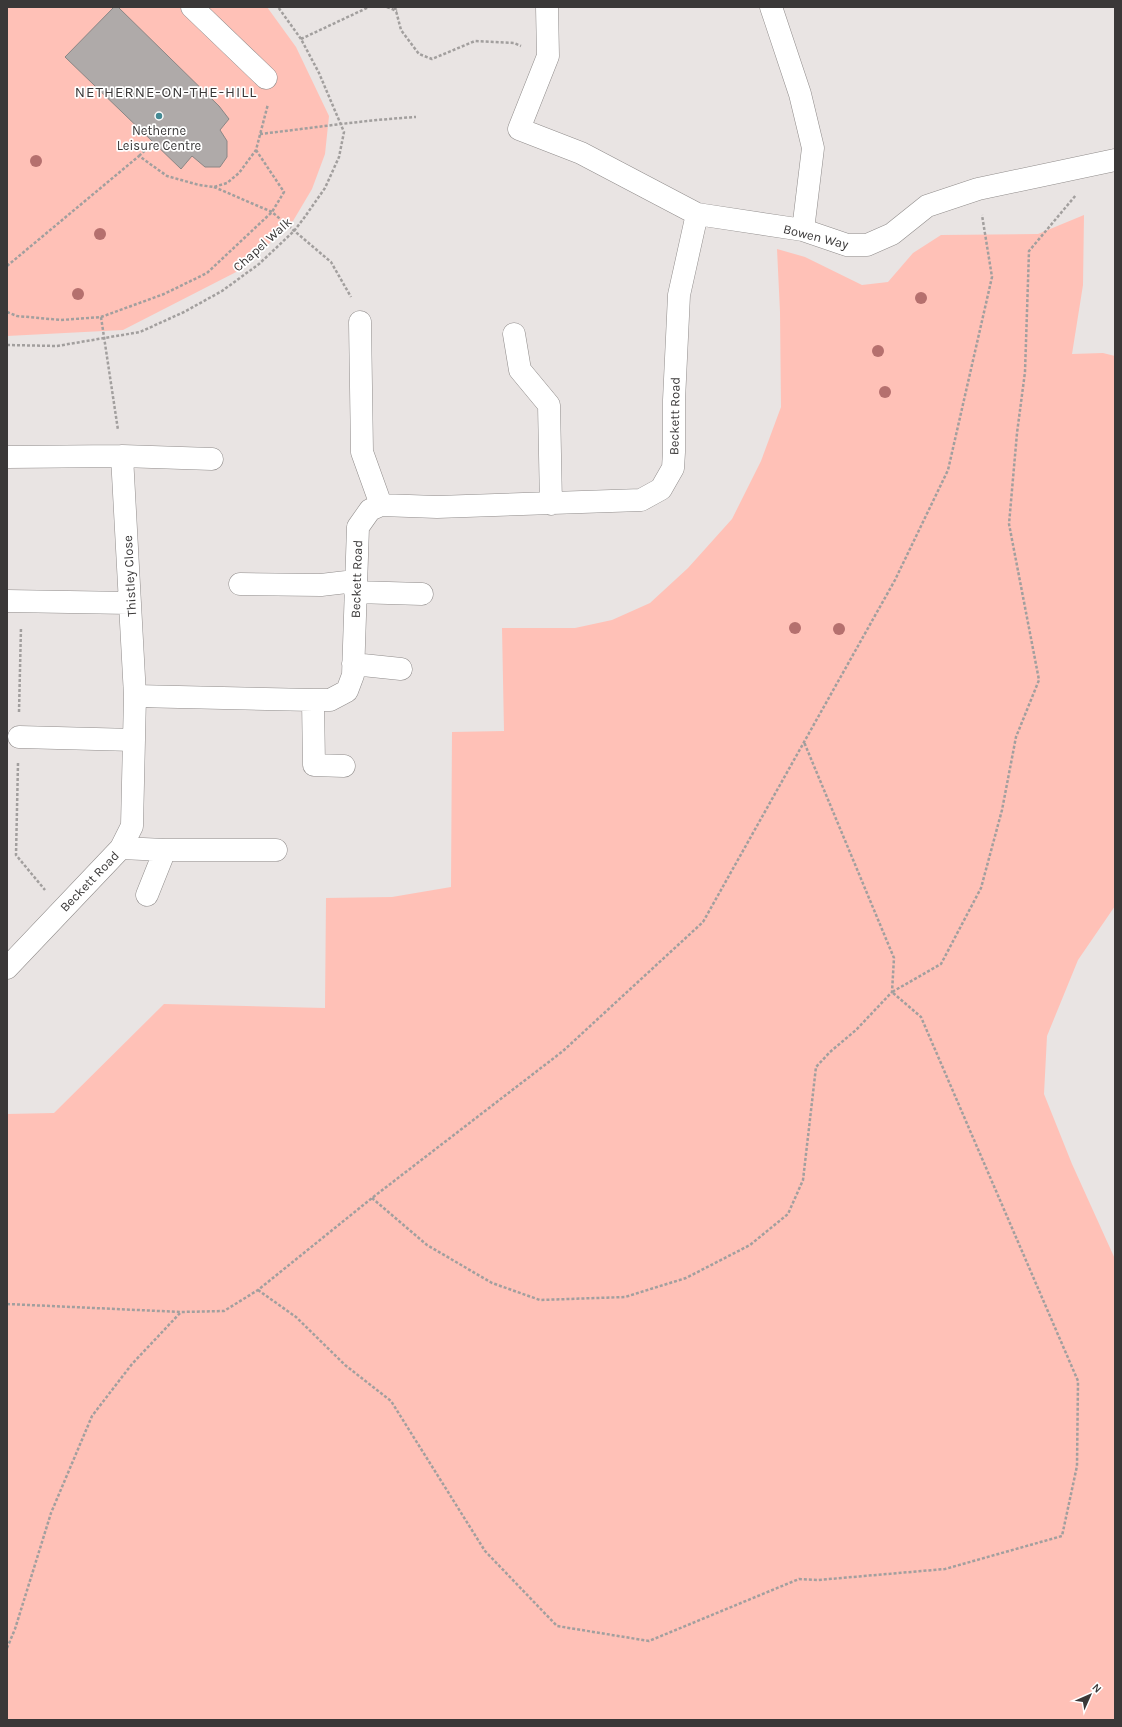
<svg xmlns="http://www.w3.org/2000/svg" width="1122" height="1727" viewBox="0 0 1122 1727" font-family="Karla,sans-serif">
<style>
.green{fill:#ffc1b7}
.building{fill:#afaaa9;stroke:#8a8685}
.lines{fill:none;stroke-linecap:round;stroke-linejoin:round}
.minor-casing{stroke:#908c8b;stroke-width:23}
.path{stroke:#a29f9e;stroke-width:2.5;stroke-dasharray:3 2;stroke-linecap:butt}
.minor{stroke:#fff;stroke-width:22}
.tree{fill:#b5706e}
.poi-dot{fill:#448a94;stroke:#fff;stroke-width:1.5}
.labels{text-anchor:middle;stroke-width:3.5;stroke-linejoin:round;paint-order:stroke}
.poi-label{font-size:13px;fill:#3a3838;stroke:#fff}
.street-label{font-size:13px;fill:#3a3838;stroke:#fff}
.quarter-label{font-size:15px;letter-spacing:1px;fill:#3a3838;stroke:#fff}
</style>
<rect width="100%" height="100%" fill="#e9e4e3"/>
<path class="green" d="M7,7H267L296,47L329,116L325,154L312,189L293,221L242,269L123,330L7,336Z
M1084,215L1083,285L1072,354L1103,353L1115,356V906L1078,960L1047,1036L1044,1094L1072,1164L1115,1259V1720H7V1114L54,1113L164,1004L325,1008L326,898L392,897L451,887L452,732L504,731L502,628H575L612,620L650,603L688,568L732,519L761,461L781,407L780,312L777,249L805,257L862,285L888,282L913,253L941,235L1038,234Z"/>
<path class="building" d="M114,7H118L219,106L229,119L220,130L227,141V157L220,167H205L192,156L181,169L65,57Z"/>
<g class="lines">
<defs>
<path id="minor" d="M192,7L266,78
M547,7L548,56L519,129L581,153L697,214L803,230L847,245H867L892,234L927,206L978,189L1115,160
M771,7L800,94L813,148L803,230
M360,322L362,452L381,505
M514,334L520,370L549,405L551,504
M7,457L122,456L212,459
M240,584L321,585L355,581
M355,592L422,594
M7,601L130,603
M353,664L401,669
M135,696L313,700H330L347,691L353,675L358,527L370,510L381,505L437,507L641,500L661,489L673,468L674,452V400L679,295L697,214
M313,700L314,765L344,766
M19,737L134,740
M121,848L165,850H276
M147,895L165,850
M7,968L121,848L132,826L135,696L122,456"/>
</defs>
<use href="#minor" class="minor-casing"/>
<path class="path" d="M387,7L397,11
M395,7L401,30L419,54L432,59L475,41L514,43L521,46
M301,39L369,7
M260,134C312,128 364,120 416,117
M139,156L154,142
M214,187L272,212L331,262L351,297
M7,266L139,156L167,176L199,185L214,187L227,183L239,173L256,150L268,104
M7,312L17,316L61,320L101,317L164,294L207,273L272,212L284,192L256,150
M101,317L118,430
M7,345L57,346L140,332L184,312L222,291L259,264L294,231L304,218L325,188L339,157L344,132L319,73L301,39L278,7
M19,712L21,627
M18,763L16,855L45,890
M372,1198L427,1245L492,1283L540,1300L625,1297L686,1278L750,1245L788,1214L803,1180L816,1067L830,1052L856,1030L892,992L894,958L804,742
M258,1290L296,1317L345,1365L391,1401L485,1551L557,1626L649,1641L799,1579L818,1580L945,1569L1062,1536L1077,1466L1078,1381L921,1017L892,992L941,964L981,888L1002,810L1016,737L1039,680L1009,524L1017,433L1025,372L1029,251L1076,195
M7,1304L181,1312L224,1311L258,1290L372,1198L563,1051L703,922L895,580L948,470L992,277L982,215
M7,1648L15,1629L51,1513L92,1416L132,1364L181,1312"/>
<use href="#minor" class="minor"/>
</g>
<g class="tree">
<circle cx="36" cy="161" r="6"/>
<circle cx="100" cy="234" r="6"/>
<circle cx="78" cy="294" r="6"/>
<circle cx="921" cy="298" r="6"/>
<circle cx="878" cy="351" r="6"/>
<circle cx="885" cy="392" r="6"/>
<circle cx="795" cy="628" r="6"/>
<circle cx="839" cy="629" r="6"/>
</g>
<circle class="poi-dot" cx="159" cy="116" r="4"/>
<g class="labels">
<g class="poi-label">
<text x="159" y="135">Netherne<tspan x="159" dy="15">Leisure Centre</tspan></text>
</g>
<g class="street-label">
<text transform="translate(816 236) rotate(14)" y="5">Bowen Way</text>
<text transform="translate(262 244) rotate(-42)" y="5">Chapel Walk</text>
<text transform="translate(674 416) rotate(-89)" y="5">Beckett Road</text>
<text transform="translate(129 576) rotate(-93)" y="5">Thistley Close</text>
<text transform="translate(356 579) rotate(-88)" y="5">Beckett Road</text>
<text transform="translate(89 881) rotate(-46)" y="5">Beckett Road</text>
</g>
<g class="quarter-label">
<text x="166" y="97">NETHERNE-ON-THE-HILL</text>
</g>
</g>
<rect width="1122" height="1727" fill="none" stroke="#3a3838" stroke-width="16"/>
<g transform="translate(1090 1695) rotate(45)" stroke="#ffffff" stroke-width="3" paint-order="stroke">
<path d="M0-3L7 15L0 10L-7 15Z" fill="#3a3838"/>
<text y="-6" font-size="11" font-weight="bold" text-anchor="middle" fill="#3a3838">N</text>
</g>
</svg>
